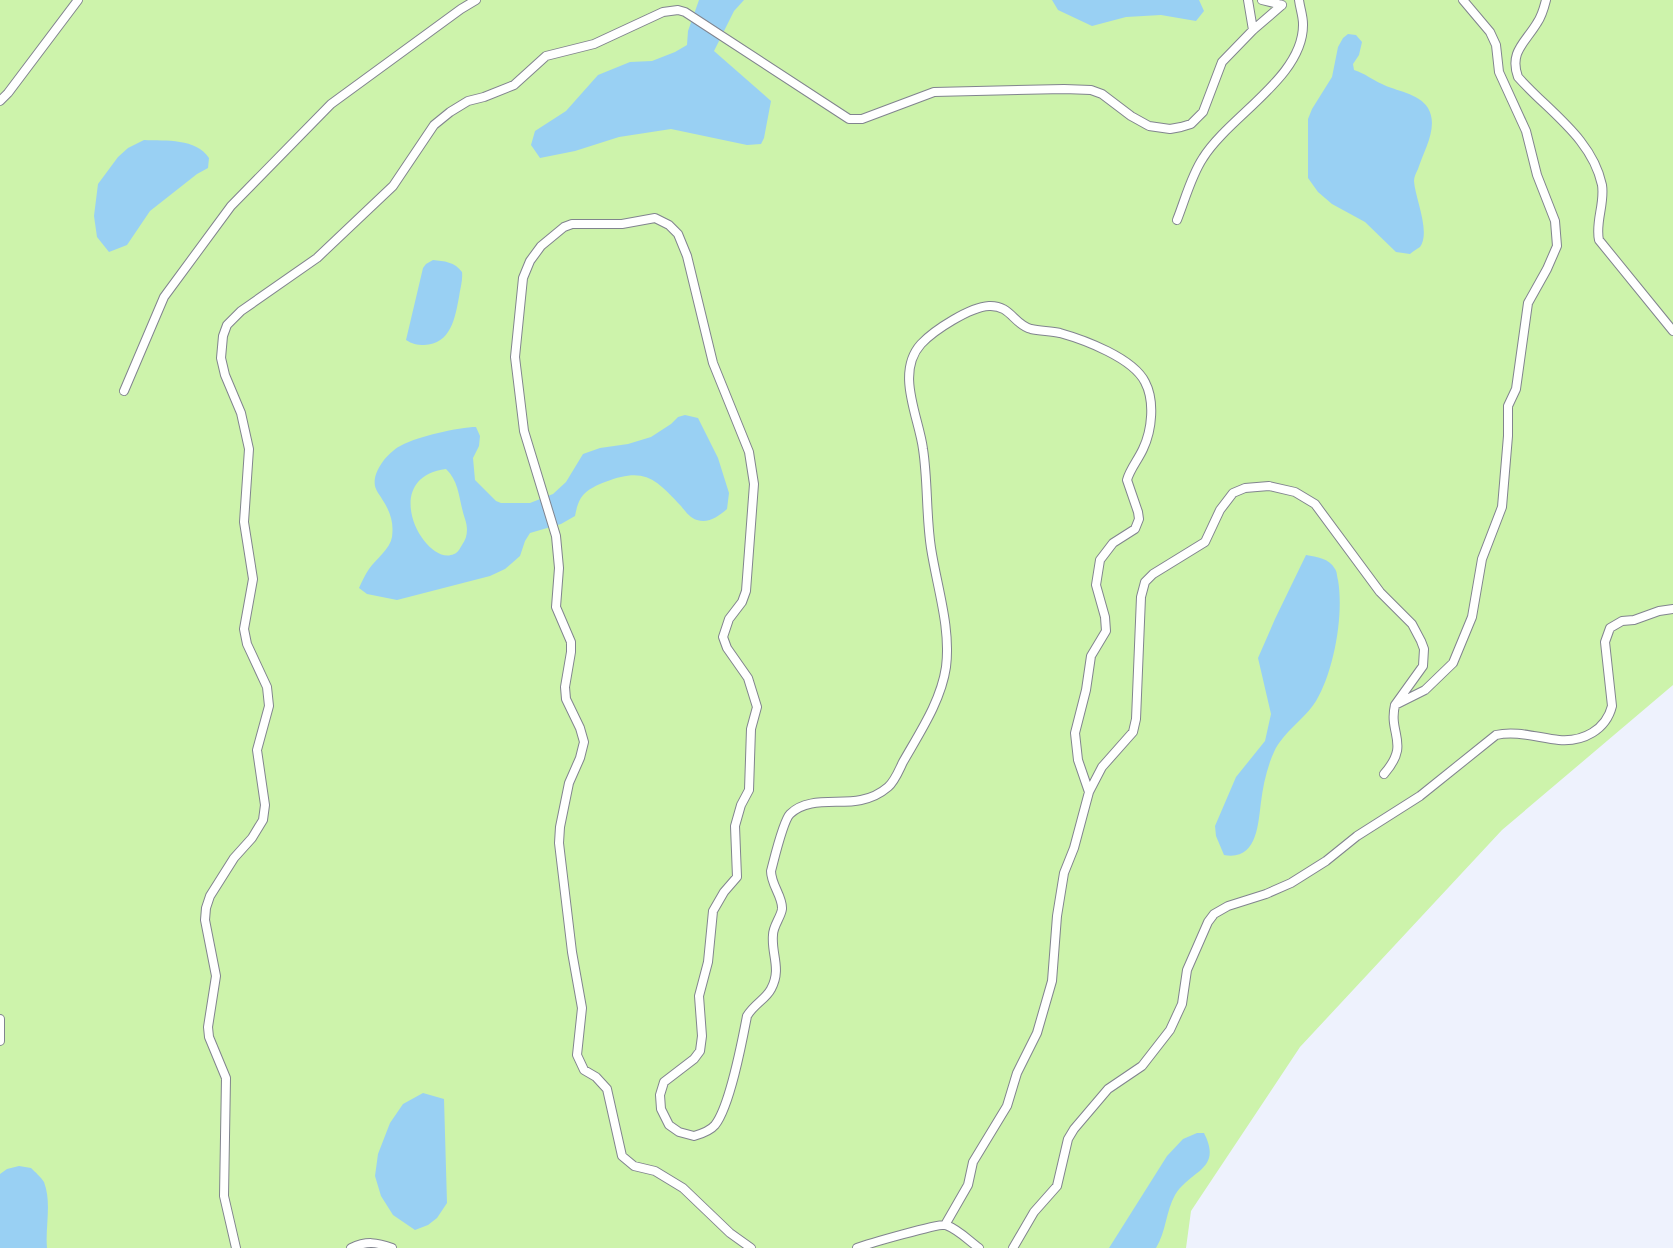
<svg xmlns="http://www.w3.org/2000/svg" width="1673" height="1248" viewBox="0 0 1673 1248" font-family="Montserrat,sans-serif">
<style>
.green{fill:#cdf3ab}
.water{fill:#99d0f3;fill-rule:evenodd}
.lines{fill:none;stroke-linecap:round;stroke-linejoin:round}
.lane-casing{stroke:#81848e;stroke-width:10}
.lane{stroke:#fff;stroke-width:8}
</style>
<rect width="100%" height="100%" fill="#eef2fd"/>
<path class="green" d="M0,0H1673V685L1502,830L1300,1047L1191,1211L1186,1248H0Z"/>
<path class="water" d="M699,0H744L734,11L714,51L771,101L764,138L761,144L747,145L671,129L619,137L575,151L540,158L531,145L535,131L566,111L598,75L630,62L652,61L675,52L687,45L688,31Z
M1052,0H1199L1204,11L1196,21L1161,15L1126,17L1092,26L1058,10Z
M1348,34L1356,35L1362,42L1359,55L1353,64L1354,70C1366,74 1371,79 1382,84C1395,91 1419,93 1428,108C1439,127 1424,150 1418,169C1416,173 1414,177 1414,181C1415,198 1431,232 1420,247C1417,249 1413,251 1410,254L1396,252L1365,222L1332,204L1318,192L1308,178V119L1312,109L1332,77L1338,47L1343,38Z
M144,140C166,141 196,138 209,158L208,168L197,174L150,211L127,245L109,252L97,237L94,216L98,184L118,157L128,148Z
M433,260C444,261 455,262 462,272C463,280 460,289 459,297C455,318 451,344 424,345C417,345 412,344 406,340L423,268L426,264Z
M685,415L698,418L718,458L729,493L727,509C719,516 708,524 697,520C690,518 685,511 681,506C655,478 644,467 605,482C585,490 579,495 575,516L561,524L530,533L525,541L520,556L505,569L490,576L397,600L367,594L359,588C362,581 365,575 369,569C376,559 390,549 392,537C394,522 390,511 382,499C380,495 376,491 375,486C372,471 389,451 402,445C417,437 459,427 476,427L480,436L479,446L473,458L475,480L496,501L501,503H530L553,494L566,482L583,454L600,448L628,444L651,437L671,424L678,417ZM446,469C460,482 459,502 465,519C468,528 468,537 462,545C460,548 458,553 454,554C425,568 377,478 446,469Z
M1306,555C1317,557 1329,558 1335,569C1337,571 1337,577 1338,580C1344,615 1334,671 1316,701C1305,719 1283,732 1274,752C1267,767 1263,786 1261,802C1258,825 1257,861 1224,855L1216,836L1215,826L1236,777L1265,741L1271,714L1258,658L1275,619Z
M423,1093L444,1099L447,1203L437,1218L428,1225L415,1230L393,1215L381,1196L375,1176L378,1154L390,1123L403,1104Z
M1197,1133H1204C1223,1170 1190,1170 1175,1195C1166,1211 1166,1232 1156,1248H1109L1167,1156L1183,1139Z
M19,1166L31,1168C35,1172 41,1177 44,1182C52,1203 45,1227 47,1248H0V1174L7,1169Z"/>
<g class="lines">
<defs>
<path id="lane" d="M1248,0L1253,30
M1262,0L1282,5
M1546,0C1544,8 1542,16 1537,23C1525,43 1509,52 1518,77C1548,111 1592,138 1602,185C1605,204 1595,222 1599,240L1673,331
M0,101L8,93L78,0
M1177,220C1185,200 1191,176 1203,158C1229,116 1304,77 1303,24C1303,16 1300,8 1299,0
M124,391L164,297L231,206L331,104L461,9L476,0
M1384,774C1411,743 1388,735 1395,705L1425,690L1453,663L1472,617L1482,559L1502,507L1508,436V406L1516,389L1528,303L1547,269L1557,246L1555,221L1537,175L1526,131L1499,72L1496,45L1490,32L1463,0
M0,1019V1041
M945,1225L968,1185L973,1162L1007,1106L1017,1073L1037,1033L1052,981L1057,916L1064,873L1074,848L1089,792L1102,767L1133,732L1136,719L1141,597L1145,582L1153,574L1205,542L1220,510L1233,493L1245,488L1269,486L1295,492L1315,504L1380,592L1412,624L1421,641L1424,649L1423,666L1395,705
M236,1248L224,1196L226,1078L209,1037L208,1027L216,976L205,920L206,908L210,896L234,858L252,838L263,820L265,805L257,750L269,706L267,687L247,644L244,629L253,579L244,522L249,449L241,413L225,375L221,358L223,336L227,325L241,311L317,258L393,186L434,125L450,112L468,101L484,97L514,85L546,56L594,44L663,12L678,10L685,12L849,119H862L934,92L1064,89L1091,90L1102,94L1131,116L1149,126L1170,129L1181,127L1191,124L1203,112L1222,62L1253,30L1282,5
M351,1248C366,1241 377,1242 392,1248
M751,1248L730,1233L683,1188L655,1171L634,1166L622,1156L607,1089L596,1077L584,1070L577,1055L582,1008L572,952L559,843L560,827L569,783L580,758L584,742L580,728L566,699L565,687L571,652V642L556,607L559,568L556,536L524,431L515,357L523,278L530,261L541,246L564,227L572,224H622L655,218L669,225L678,234L687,256L713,363L749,452L754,484L746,591L742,602L729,619L723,637L727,648L748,678L757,707L751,729L749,790L741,805L735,826L737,877L724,892L713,911L708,962L699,996L702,1036L700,1051L694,1059L664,1082L660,1095L661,1109L669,1125L679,1132L694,1136C701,1134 710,1131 715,1125C730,1106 742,1042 747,1016C754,1004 766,999 771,989C782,969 771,954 773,935C773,926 781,917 782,909C783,897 771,885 771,871C774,860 783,821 790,814C808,796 839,805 861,800C871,798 881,793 888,787C895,781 899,770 903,762C920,732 941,701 946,667C951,628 937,587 931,548C926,516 928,482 923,449C919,417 895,373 921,344C934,330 970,307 989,306C1011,305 1013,324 1031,329C1040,331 1051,331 1060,333C1085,340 1133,358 1145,382C1155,401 1152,430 1143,449C1138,460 1130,469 1127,480L1138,512L1139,519L1135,529L1113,543L1100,560L1096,585L1105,617L1106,631L1091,656L1086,690L1075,733L1078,760L1089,792
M857,1248C867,1244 940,1223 946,1225C959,1230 968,1240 979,1248
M1013,1248L1034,1212L1057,1186L1068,1139L1074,1129L1108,1089L1142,1066L1170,1030L1182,1004L1187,970L1208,922L1214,914L1228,906L1266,894L1291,883L1326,861L1357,836L1420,796L1496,735C1516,730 1539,738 1559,740C1583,742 1606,730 1612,706L1605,642L1610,628L1622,621L1634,620L1659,611L1673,609"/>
</defs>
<use href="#lane" class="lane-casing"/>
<use href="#lane" class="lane"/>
</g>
</svg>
